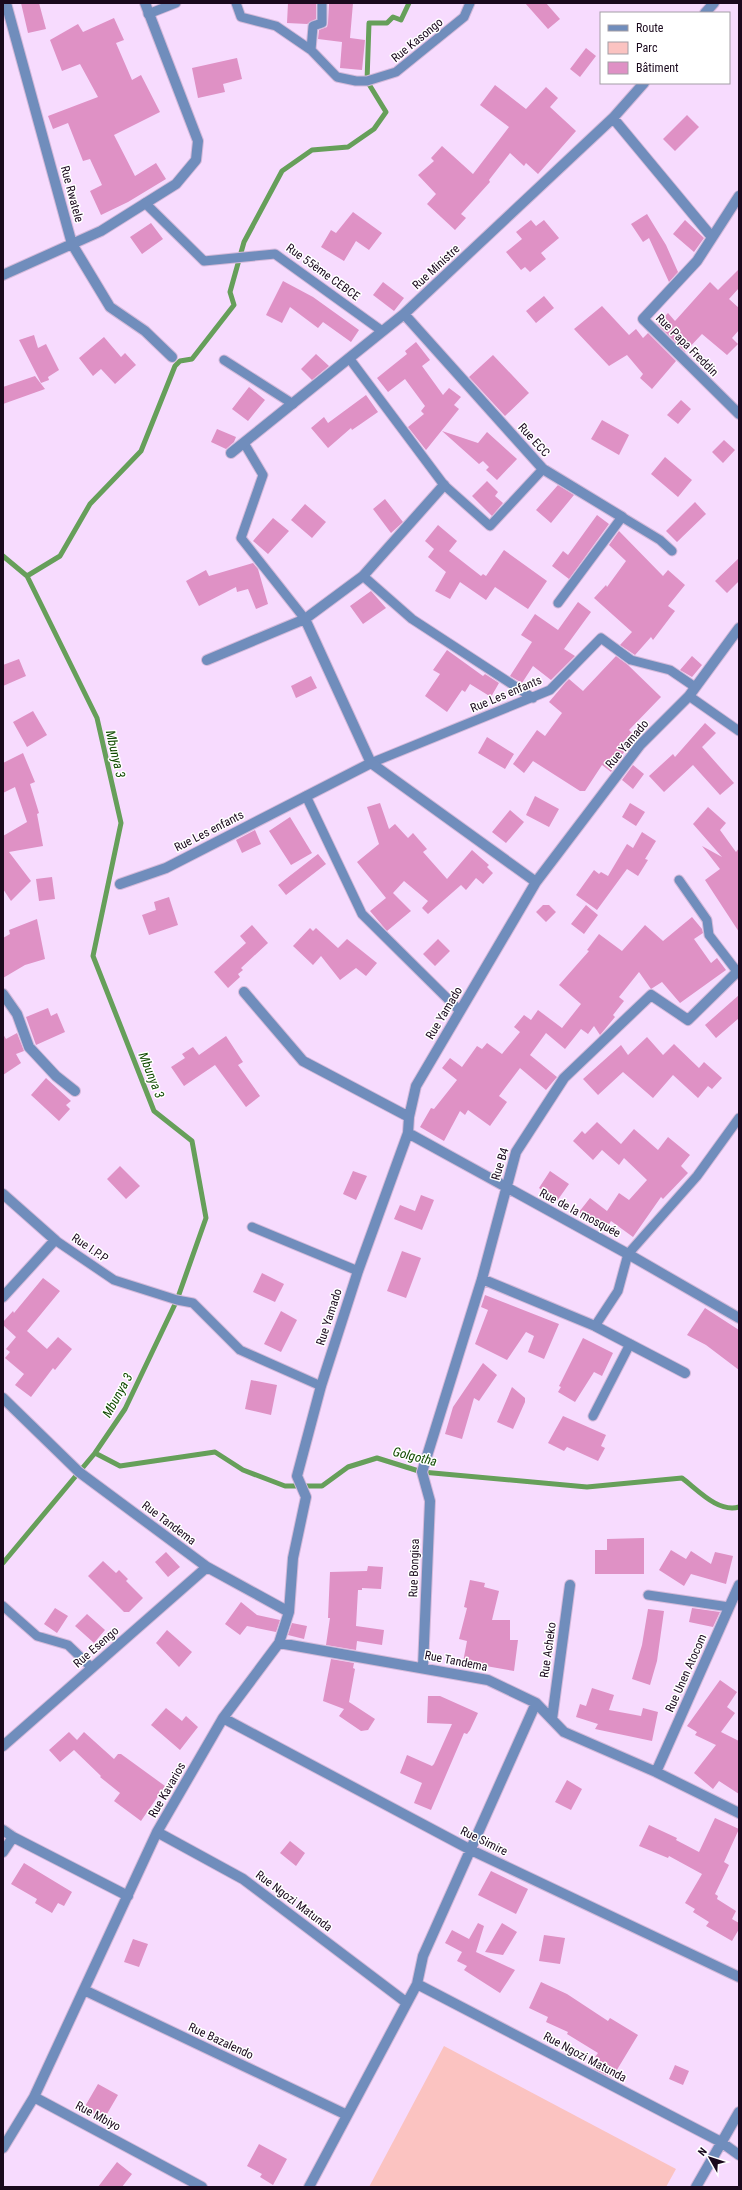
<svg xmlns="http://www.w3.org/2000/svg" width="742" height="2190" viewBox="0 0 742 2190" font-family="'Roboto Condensed',sans-serif">
<style>
.green{fill:#fbc3c1}
.lines{fill:none;stroke-linecap:round;stroke-linejoin:round}
.stream{stroke:#669f5a;stroke-width:5}
.building{fill:#df91c5}
.service-casing{stroke:#d4b9da;stroke-width:11}
.minor-casing{stroke:#d4b9da;stroke-width:12}
.service{stroke:#708dbc;stroke-width:9}
.minor{stroke:#708dbc;stroke-width:10}
.labels{text-anchor:middle;stroke-width:3;stroke-linejoin:round;paint-order:stroke}
.street-label{font-size:12px;fill:#1a091d;stroke:#fff}
.water-label{font-size:13px;font-style:italic;fill:#104a00;stroke:#fff}
</style>
<rect width="100%" height="100%" fill="#f7dbfe"/>
<path class="green" d="M444,2046L676,2169L666,2187H369Z"/>
<g class="lines">
<path class="stream" d="M3,556L27,576L97,718L121,823L93,956L154,1111L192,1141L206,1218L177,1300L125,1409L95,1453L3,1563
M27,576L60,556L90,504L141,451L175,366L180,361L192,359L234,305L230,292L244,242L282,171L312,150L348,147L374,129L386,112L367,81L369,23H387L393,17L401,20L409,3
M95,1453L120,1466L215,1452L243,1470L285,1486H322L348,1467L377,1458L422,1472L587,1487L682,1478C698,1490 718,1513 739,1507"/>
</g>
<path class="building" d="M21,3H39L46,29L28,33Z
M288,3H316V19L307,24L287,23Z
M329,3H353L350,38L365,40L362,70L340,68L342,42L318,39L319,30L327,27L328,23Z
M525,3H546L560,19L548,29Z
M114,18L124,40L116,43L132,80L141,75L160,112L114,135L135,176L156,163L166,179L128,202L101,215L90,191L102,185L90,159L83,161L68,123L53,129L48,116L98,97L80,64L62,71L50,40L78,24L83,32Z
M586,48L596,56L580,77L570,69Z
M237,58L242,79L223,84L225,92L198,98L192,68Z
M495,85L526,109L546,87L558,98L550,107L576,131L538,174L526,163L524,166L510,153L489,180L490,182L461,214L466,218L455,230L427,204L436,194L418,175L434,161L431,158L442,146L473,174L509,127L480,105Z
M687,115L699,127L675,151L663,139Z
M353,212L382,233L369,250L356,241L344,261L321,247L331,230L336,233Z
M647,214L666,245L678,272L669,282L649,238L643,242L631,224Z
M531,220L536,226L544,220L559,238L541,253L546,259L530,272L525,267L521,270L506,252L522,239L516,232Z
M685,220L704,238L694,252L673,234Z
M151,223L163,239L142,254L130,237Z
M739,269V288L729,299L739,308V330L732,338L738,344L727,355L702,334L685,352L657,324L668,313L675,321L710,282L718,290Z
M283,281L313,297L359,330L351,342L323,322L318,328L290,307L282,323L266,315Z
M383,282L404,298L394,311L373,295Z
M544,296L554,308L536,323L526,311Z
M602,306L629,335L636,329L643,338L648,333L676,361L652,389L640,378L643,374L627,355L609,366L574,329Z
M34,335L38,348L46,344L59,370L48,377L49,380L41,383L19,340Z
M104,337L121,357L125,353L136,365L115,384L101,369L93,376L79,358Z
M416,342L430,360L422,366L443,395L449,388L461,397L454,405L459,409L426,450L408,427L424,414L421,411L425,406L405,379L388,392L377,378L407,354L405,351Z
M316,354L329,366L312,380L301,369Z
M493,355L529,393L505,416L469,377Z
M35,376L45,389L3,404V387Z
M249,387L265,400L248,421L232,409Z
M366,395L378,412L352,430L351,428L328,448L311,428L324,417L328,423Z
M681,400L691,409L678,424L667,415Z
M602,420L629,435L619,455L591,439Z
M217,429L236,437L234,442L226,449L211,442Z
M442,431L478,443L487,432L517,459L497,480L486,470L489,467L483,461L479,464Z
M724,440L735,450L723,463L712,452Z
M665,457L692,480L678,497L651,474Z
M487,481L498,492L495,496L503,503L492,516L472,496Z
M558,485L574,495L551,523L536,510Z
M385,499L403,522L391,533L373,509Z
M695,502L706,514L677,542L666,531Z
M305,504L326,522L312,538L291,520Z
M597,515L609,524L569,579L552,566L563,551L568,555Z
M273,518L289,531L268,554L253,541Z
M438,525L457,541L449,551L481,576L483,574L486,576L504,550L547,581L528,609L495,587L486,600L460,582L450,599L435,591L446,572L428,557L434,549L425,541Z
M619,531L663,576L668,570L685,585L668,606L675,611L653,640L651,637L635,655L620,645L632,632L594,598L606,585L607,587L626,561L609,545Z
M739,558V581L727,593L715,581Z
M253,563L258,569L268,604L256,609L248,589L237,592L236,587L199,606L186,581L206,570L209,576Z
M371,591L386,608L363,624L350,606Z
M578,602L591,612L564,649L575,656L551,680L533,666L522,683L510,676L532,642L521,635L535,614L558,630Z
M447,650L483,676L485,674L499,683L491,697L470,684L465,692L462,690L447,712L425,696L440,674L433,670Z
M616,656L628,665L661,697L629,730L632,733L623,742L628,746L611,772L602,765L585,791H580L533,761L524,773L513,764L537,730L545,736L562,713L549,702L566,682L569,679L583,691Z
M692,656L702,665L692,677L680,670Z
M19,659L26,676L3,686V665Z
M311,676L317,688L296,698L291,686Z
M33,711L47,735L27,747L13,722Z
M705,723L716,733L702,747L734,783L720,795L693,765L664,792L649,776L673,754L675,757Z
M487,737L514,754L505,769L478,753Z
M23,753L35,782L30,784L39,813L37,814L43,846L9,852L31,881L11,901L3,889V836L27,822L15,787L3,793V763Z
M633,765L644,774L633,789L622,780Z
M535,796L559,809L549,827L526,815Z
M380,803L389,829L395,824L408,838L413,833L427,849L423,852L447,879L472,850L489,865L487,867L493,873L483,884L476,878L466,890L461,885L428,914L422,908L428,901L404,881L393,893L411,911L387,931L370,911L386,898L357,862L379,844L367,807Z
M630,803L645,812L636,826L622,817Z
M708,807L726,823L720,830L736,852L739,848V932L705,880L720,869L702,846L722,857L693,824Z
M510,810L524,822L506,843L492,832Z
M290,817L312,853L291,865L269,831Z
M255,830L261,844L242,853L236,840Z
M642,832L656,841L645,859L648,860L638,876L627,869L597,910L576,895L594,870L599,874L601,872L608,876L627,844L633,848Z
M318,854L326,864L286,895L278,885Z
M52,877L55,899L39,901L36,879Z
M169,897L178,925L149,935L142,915L156,910L154,902Z
M543,905H549L556,912L546,922L536,912Z
M586,905L598,915L584,934L571,924Z
M692,917L702,929L703,933L694,939L711,963L717,958L726,970L680,1003L662,982L651,989L639,972L619,997L624,1001L613,1015L615,1017L600,1035L594,1026L588,1034L581,1029L565,1049L546,1033L530,1055L557,1077L546,1090L520,1068L499,1096L507,1102L490,1126L468,1110L465,1115L460,1111L444,1141L420,1127L431,1108L434,1109L457,1080L442,1068L450,1058L462,1067L477,1046L482,1049L487,1043L502,1054L520,1032L514,1027L524,1015L531,1020L538,1010L562,1028L581,1004L559,985L589,951L587,950L599,934L622,951L645,925L663,941Z
M37,919L45,959L25,965L3,978V938L10,934L9,930Z
M252,925L268,943L241,968L243,970L238,974L240,977L228,988L214,972L246,943L240,936Z
M310,928L313,931L316,928L338,948L347,939L377,963L366,976L356,968L340,980L321,956L313,965L293,946Z
M438,939L450,951L435,966L423,954Z
M739,995V1018L716,1038L705,1025Z
M48,1008L51,1016L57,1013L65,1032L36,1045L26,1017Z
M17,1033L24,1051L16,1054L21,1063L3,1075V1034L6,1039Z
M226,1036L243,1062L238,1065L260,1096L246,1107L215,1065L184,1086L171,1067L185,1058L182,1054L193,1047L199,1055Z
M647,1037L663,1055L674,1044L699,1068L704,1062L722,1078L712,1089L708,1086L698,1098L673,1075L653,1098L623,1072L598,1095L583,1079L621,1045L628,1055Z
M46,1078L71,1101L66,1105L70,1109L59,1121L31,1095Z
M597,1122L621,1144L634,1129L658,1150L668,1137L690,1155L681,1166L688,1173L663,1199L661,1197L633,1237L611,1221L606,1229L579,1212L590,1198L607,1211L619,1193L629,1200L647,1180L624,1158L619,1165L602,1150L593,1160L573,1141L582,1131L585,1134Z
M120,1166L140,1186L126,1199L107,1179Z
M353,1171L367,1176L356,1200L343,1194Z
M550,1171L569,1184L557,1201L539,1188Z
M421,1195L434,1200L422,1230L394,1219L400,1205L415,1211Z
M402,1251L421,1258L406,1298L387,1291Z
M262,1273L284,1284L275,1302L253,1292Z
M43,1278L60,1291L27,1331L47,1349L58,1337L72,1349L55,1370L53,1368L31,1397L15,1385L24,1374L5,1358L10,1352L6,1349L16,1337L3,1325V1322L13,1311L14,1313Z
M485,1295L559,1324L544,1359L528,1352L534,1336L526,1332L507,1360L475,1344L488,1310L481,1307Z
M705,1308L739,1330V1370L706,1345L687,1335Z
M281,1311L297,1320L281,1352L264,1344Z
M583,1338L613,1353L602,1376L594,1372L575,1402L558,1392L561,1387L559,1386Z
M483,1363L497,1375L479,1401L474,1398L462,1439L445,1434L453,1407Z
M251,1380L277,1385L271,1415L245,1409Z
M512,1387L525,1398V1402L513,1429L497,1422Z
M563,1416L606,1435L601,1446L605,1448L598,1461L567,1447L564,1451L548,1443Z
M644,1538V1574H595V1550H607V1539Z
M671,1550L686,1559L691,1551L711,1564L715,1552L733,1556L726,1584L691,1574L684,1586L659,1570Z
M166,1552L180,1567L168,1577L155,1562Z
M103,1561L116,1573L119,1570L128,1579L126,1581L143,1598L129,1612H124L88,1576Z
M368,1566L383,1567L381,1589L362,1588V1590H358L356,1626L384,1630L382,1645L357,1641L356,1650L326,1645L330,1618H328L330,1572L367,1571Z
M470,1580L485,1583L484,1587L499,1591L492,1620H510V1640H518L514,1671L463,1662L467,1641L459,1639L467,1608L464,1607Z
M241,1602L257,1615L280,1620L276,1632L247,1626L240,1635L225,1624Z
M55,1608L68,1616L57,1633L44,1624Z
M692,1608L720,1612L713,1627L689,1622Z
M648,1609L664,1611L657,1661L650,1685L632,1679L642,1645Z
M87,1614L105,1630L94,1643L75,1626Z
M292,1623L307,1626L304,1639L288,1635Z
M167,1630L192,1652L179,1667L156,1643Z
M331,1659L354,1663L353,1668L355,1669L349,1702L375,1719L368,1730L361,1731L339,1716L344,1709L323,1701Z
M720,1680L737,1692L727,1707L735,1713L721,1732L739,1741V1794L719,1781L713,1789L694,1773L716,1745L695,1735L697,1732L687,1726Z
M592,1688L614,1695L609,1710L641,1716L643,1708L658,1712L652,1741L595,1729L598,1724L576,1717L580,1704L586,1706Z
M428,1696H440L478,1713L470,1730L467,1734L464,1733L431,1810L414,1803L422,1783L400,1773L407,1755L432,1766L434,1764L452,1724L427,1723Z
M166,1708L182,1721L186,1716L198,1727L180,1750L151,1725Z
M69,1732L77,1740L84,1732L114,1759L118,1754H121L165,1786L141,1821L114,1801L120,1793L100,1777L101,1776L74,1750L60,1762L49,1750Z
M567,1780L582,1789L571,1810L555,1802Z
M715,1818L739,1829L724,1862L729,1865L715,1894L718,1896L717,1899L736,1911L732,1919L739,1923V1929L732,1941L706,1926L709,1922L693,1912L695,1909L685,1903L702,1874L669,1856L668,1858L639,1846L649,1825L677,1838L676,1840L699,1852Z
M290,1841L305,1853L296,1866L280,1853Z
M24,1863L72,1892L64,1906L58,1903L52,1913L35,1903L37,1899L11,1884Z
M491,1871L528,1889L516,1914L478,1895Z
M478,1923L484,1926L476,1952L515,1970L500,1993L464,1970L467,1966L457,1961L462,1952L445,1943L452,1930L469,1939Z
M502,1923L517,1932L503,1955L485,1952Z
M544,1935L565,1938L560,1964L539,1961Z
M133,1939L148,1944L139,1967L124,1962Z
M541,1982L567,1994L608,2021L610,2018L638,2035L612,2078L594,2069L600,2060L595,2057L598,2053L567,2034L568,2032L546,2022L548,2017L529,2008Z
M675,2065L689,2071L683,2085L669,2079Z
M98,2084L118,2095L104,2119L84,2108Z
M259,2144L287,2159L273,2185L260,2177L262,2174L247,2166Z
M117,2162L132,2174L122,2187H98Z"/>
<g class="lines">
<defs>
<path id="service" d="M236,3L241,17L276,26L311,50
M322,3V23L313,26L311,50L337,77L356,81H367L396,72L464,17L470,3
M148,14L176,3
M145,203L204,261L275,254L382,331
M349,358L444,485L490,526L543,469
M224,360L293,404
M244,443L263,475L241,538L305,619
M363,576L412,619L533,698
M558,603L622,517L660,540L672,551
M689,696L739,731
M371,763L550,690L601,638L631,660L670,670L695,687
M306,796L362,914L460,1011
M679,880L707,920L709,935L739,974
M252,1227L358,1271
M55,1240L114,1280L177,1300L193,1303L240,1350L321,1386
M595,1326L618,1291L628,1254L697,1176L739,1118
M593,1416L630,1344
M648,1595L729,1607
M3,1606L37,1636L68,1645L92,1668"/>
<path id="minor" d="M6,3L72,244L110,307L145,331L172,357
M705,13L714,3
M613,118L711,236
M739,196L697,261L643,319L739,414
M3,275L101,231L176,184L196,160L198,141L145,3
M404,314L543,469L622,517
M231,453L404,314L613,118L644,83
M305,619L371,763L536,882
M207,660L305,619L363,576L444,485
M120,884L166,868L371,763
M244,992L303,1061L409,1117
M3,994L17,1014L29,1047L56,1076L75,1091
M408,1133L628,1254L739,1318
M3,1194L55,1240L3,1297
M482,1279L595,1326L685,1373
M3,1398L79,1472L207,1567L289,1612
M279,1643L488,1680L536,1703L564,1732L656,1772L739,1813
M423,1667L430,1501L422,1472L482,1279L516,1152L564,1078L651,995L688,1020L739,970
M223,1718L471,1850L739,1977
M552,1719L570,1585
M3,1746L207,1567
M656,1772L739,1585
M3,1830L13,1837L128,1896
M157,1832L243,1879L407,2003
M3,1852L13,1837
M417,1984L721,2142L739,2155
M84,1990L347,2115
M34,2097L157,1832L223,1718L279,1643L289,1612L293,1558L306,1497L297,1476L321,1386L358,1271L408,1133L409,1117L416,1086L536,882L640,745L689,696L739,628
M3,2148L34,2097L202,2187
M309,2187L417,1984L423,1956L536,1703
M696,2187L739,2112"/>
</defs>
<use href="#service" class="service-casing"/>
<use href="#minor" class="minor-casing"/>
<use href="#service" class="service"/>
<use href="#minor" class="minor"/>
</g>
<g class="labels">
<g class="street-label">
<text transform="translate(417 40) rotate(-39)" y="4">Rue Kasongo</text>
<text transform="translate(72 194) rotate(75)" y="4">Rue Rwatele</text>
<text transform="translate(436 267) rotate(-43)" y="4">Rue Ministre</text>
<text transform="translate(323 272) rotate(36)" y="4">Rue 55ème CEBCE</text>
<text transform="translate(687 345) rotate(45)" y="4">Rue Papa Freddin</text>
<text transform="translate(534 440) rotate(48)" y="4">Rue ECC</text>
<text transform="translate(506 694) rotate(-23)" y="4">Rue Les enfants</text>
<text transform="translate(627 744) rotate(-50)" y="4">Rue Yamado</text>
<text transform="translate(209 831) rotate(-27)" y="4">Rue Les enfants</text>
<text transform="translate(444 1013) rotate(-59)" y="4">Rue Yamado</text>
<text transform="translate(500 1164) rotate(-73)" y="4">Rue B4</text>
<text transform="translate(580 1213) rotate(28)" y="4">Rue de la mosquée</text>
<text transform="translate(90 1248) rotate(34)" y="4">Rue I.P.P</text>
<text transform="translate(329 1317) rotate(-72)" y="4">Rue Yamado</text>
<text transform="translate(169 1523) rotate(37)" y="4">Rue Tandema</text>
<text transform="translate(414 1568) rotate(-88)" y="4">Rue Bongisa</text>
<text transform="translate(96 1647) rotate(-41)" y="4">Rue Esengo</text>
<text transform="translate(548 1650) rotate(-82)" y="4">Rue Acheko</text>
<text transform="translate(456 1661) rotate(11)" y="4">Rue Tandema</text>
<text transform="translate(686 1673) rotate(-66)" y="4">Rue Unen Atocom</text>
<text transform="translate(167 1790) rotate(-60)" y="4">Rue Kavarios</text>
<text transform="translate(484 1841) rotate(26)" y="4">Rue Simire</text>
<text transform="translate(294 1901) rotate(37)" y="4">Rue Ngozi Matunda</text>
<text transform="translate(221 2041) rotate(25)" y="4">Rue Bazalendo</text>
<text transform="translate(585 2057) rotate(28)" y="4">Rue Ngozi Matunda</text>
<text transform="translate(98 2116) rotate(28)" y="4">Rue Mbiyo</text>
</g>
<g class="water-label">
<text transform="translate(116 754) rotate(77)" y="5">Mbunya 3</text>
<text transform="translate(152 1075) rotate(68)" y="5">Mbunya 3</text>
<text transform="translate(117 1395) rotate(-61)" y="5">Mbunya 3</text>
<text transform="translate(415 1456) rotate(14)" y="5">Golgotha</text>
</g>
</g>
<rect width="742" height="2190" fill="none" stroke="#1a091d" stroke-width="8"/>
<rect x="600" y="12" width="130" height="72" fill="#ffffff" stroke="#a39da5"/>
<rect x="608" y="25" width="20" height="6" fill="#708dbc" stroke="#a39da5"/>
<text x="636" y="32" font-size="12" fill="#1a091d">Route</text>
<rect x="608" y="42" width="20" height="12" fill="#fbc3c1" stroke="#a39da5"/>
<text x="636" y="52" font-size="12" fill="#1a091d">Parc</text>
<rect x="608" y="62" width="20" height="12" fill="#df91c5" stroke="#a39da5"/>
<text x="636" y="72" font-size="12" fill="#1a091d">Bâtiment</text>
<g transform="translate(710 2158) rotate(309)" stroke="#ffffff" stroke-width="3" paint-order="stroke">
<path d="M0-3L7 15L0 10L-7 15Z" fill="#1a091d"/>
<text y="-6" font-size="11" font-weight="bold" text-anchor="middle" fill="#1a091d">N</text>
</g>
</svg>
